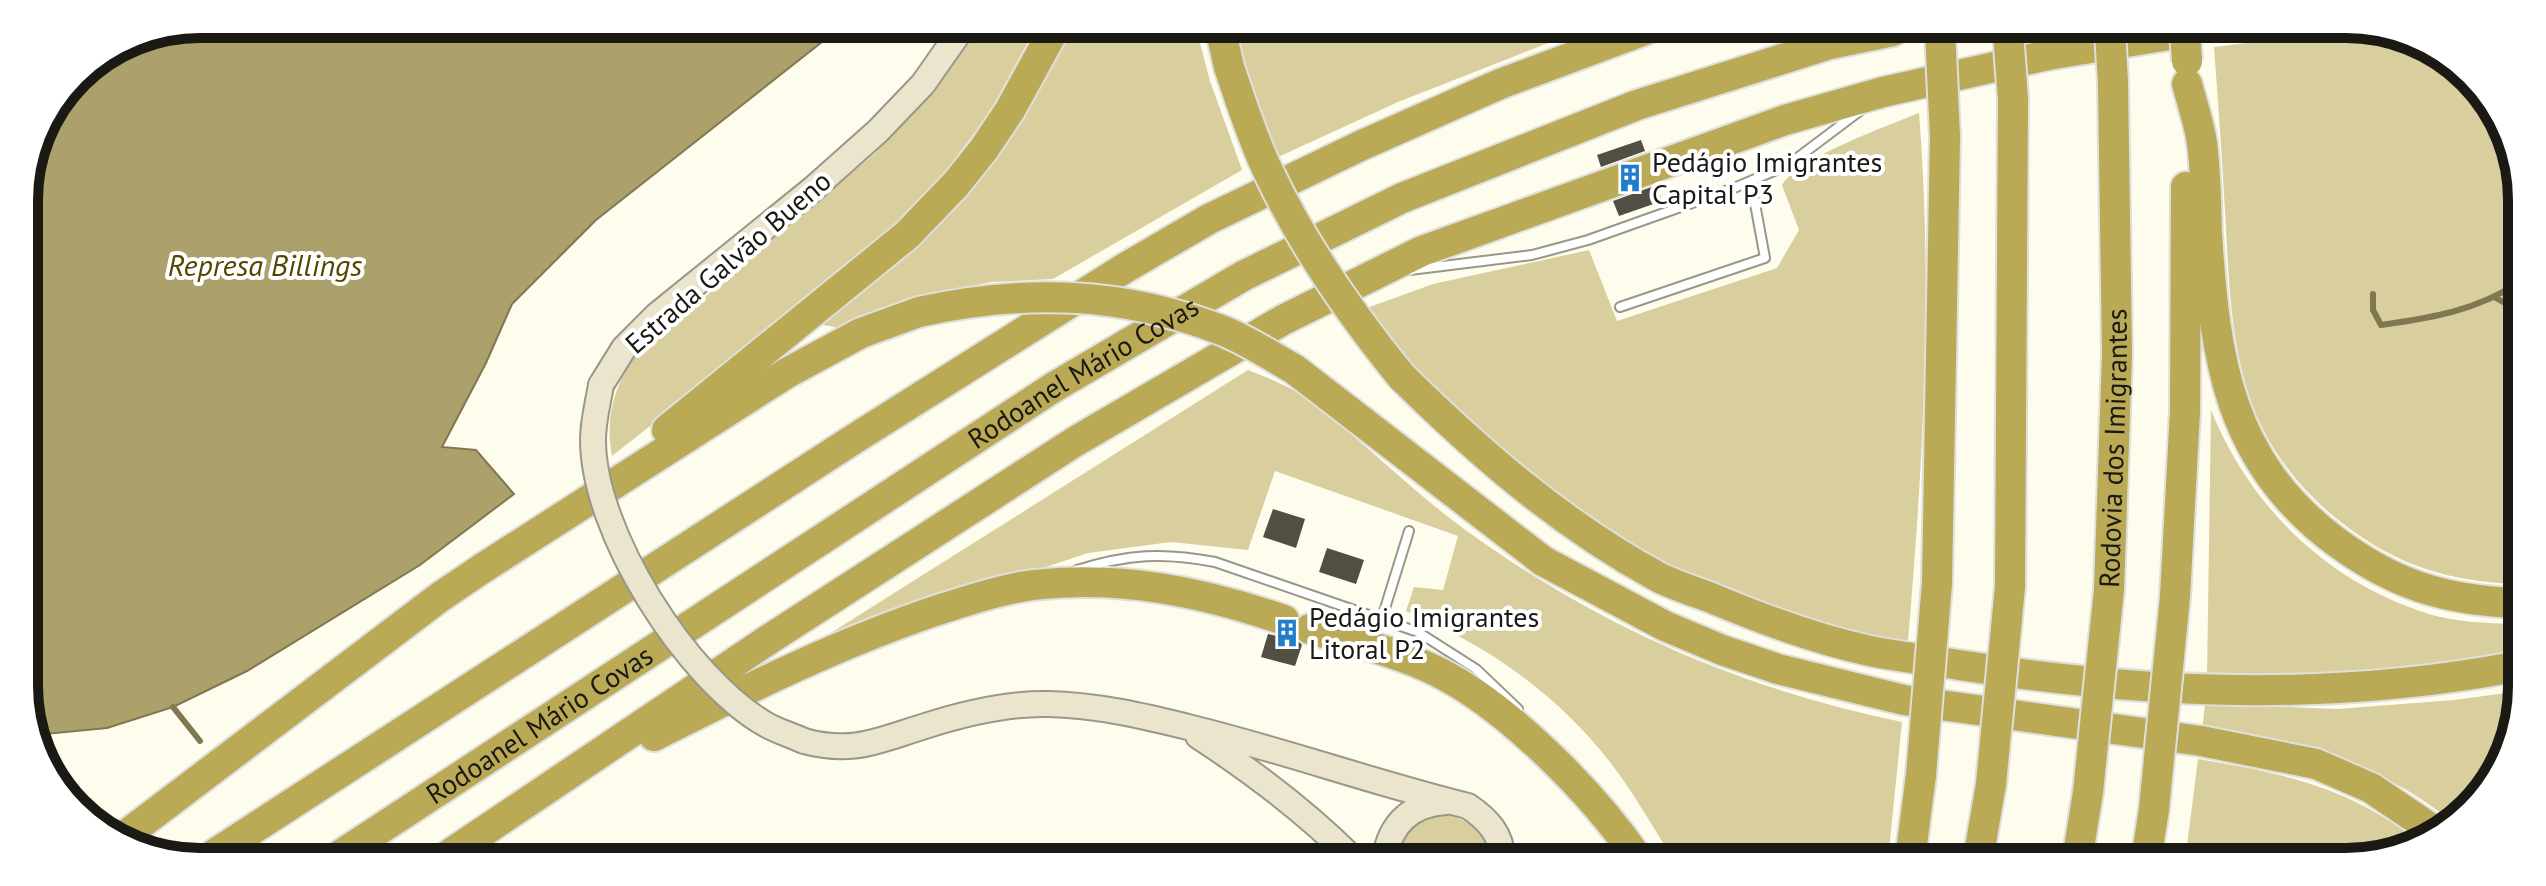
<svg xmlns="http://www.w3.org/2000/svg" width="2546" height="886" viewBox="0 0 2546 886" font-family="'PT Sans',sans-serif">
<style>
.green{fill:#d9cf9e}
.water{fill:#aca16b;stroke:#807851;stroke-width:2}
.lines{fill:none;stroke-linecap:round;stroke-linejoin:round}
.stream{stroke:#807851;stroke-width:6}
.building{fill:#514f43}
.lane-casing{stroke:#999789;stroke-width:12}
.secondary-casing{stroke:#999789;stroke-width:28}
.highway-casing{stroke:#dfdfde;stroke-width:34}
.lane{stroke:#fff;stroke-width:8}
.secondary{stroke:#eae5cc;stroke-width:24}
.highway{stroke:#baa955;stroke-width:30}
.secondary-bridge-casing{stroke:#999789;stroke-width:28;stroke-linecap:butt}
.highway-bridge-casing{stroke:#dfdfde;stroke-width:34;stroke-linecap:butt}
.secondary-bridge{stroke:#eae5cc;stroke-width:24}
.highway-bridge{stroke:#baa955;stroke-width:30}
.labels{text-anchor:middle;stroke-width:8;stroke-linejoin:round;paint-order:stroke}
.poi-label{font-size:28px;fill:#1a1914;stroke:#fff;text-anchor:start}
.street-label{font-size:28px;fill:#1a1914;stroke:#fff}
.water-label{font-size:30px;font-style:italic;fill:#534700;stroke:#fff}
.rim{fill:none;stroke:#1a1914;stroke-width:10}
</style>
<rect width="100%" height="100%" fill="#fefced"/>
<path class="green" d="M977,27H1036L989,113L935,186L904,219L802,307L612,456C605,419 613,388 635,356L873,155L925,99Z
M1066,28H1196L1210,81L1242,170L1053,279L991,282L927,295L895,306L835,336V327L823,325L863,290Z
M1228,28L1581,30L1398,102L1276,158Z
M2330,33H2402L2479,84L2520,177L2515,584C2449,581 2399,566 2346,526C2311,500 2280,465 2261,425C2230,360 2229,281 2225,211C2222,156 2218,102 2214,47Z
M1919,113C1933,289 1923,465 1908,641L1872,638L1774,611L1667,567L1612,534L1513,463L1411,367L1367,308L1433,284L1589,250L1617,321L1777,268L1799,230L1782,185C1800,157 1885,127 1919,113Z
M1248,370C1263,376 1279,382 1293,390C1305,396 1316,407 1327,415C1370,448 1409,487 1452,520C1590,623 1734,687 1902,722L1888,860L1673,859C1653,827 1633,792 1610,762C1556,693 1487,645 1406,611L1414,587L1443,590L1458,536L1275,471L1248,550L1171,542L1088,553L810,646Z
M2211,410C2250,507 2328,583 2429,614C2455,622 2487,623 2514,624V654L2424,670L2307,679L2207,677Z
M2513,692V742L2455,824C2382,764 2295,737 2202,732L2205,704L2337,709L2454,700Z
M2198,759C2285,774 2343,785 2416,839L2357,862L2185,861Z
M1435,815C1465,814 1484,829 1490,858H1398C1400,835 1414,822 1435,815Z"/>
<path class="water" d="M200,24L841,27L596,220L512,304L486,363L442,447L476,450L514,494L420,565L247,671L173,707L107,728L35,735L27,720L24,188L42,123L84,68L133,37Z"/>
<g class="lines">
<path class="stream" d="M2373,294V310L2381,325C2430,318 2477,311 2519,282
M2496,298L2519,311
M173,707L200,741"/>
</g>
<path class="building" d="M1641,140L1645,151L1601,167L1597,155Z
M1657,185L1662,201L1619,216L1613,201Z
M1273,509L1305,519L1296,548L1263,537Z
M1327,548L1364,560L1356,584L1319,572Z
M1268,634L1287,638L1293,635L1302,645L1295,666L1261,657Z"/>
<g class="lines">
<defs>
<path id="lane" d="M1410,270L1532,255L1588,240L1734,188L1788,165L1861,110
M1620,307L1765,258L1751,182
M1077,570C1128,554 1163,552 1215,562L1418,632L1476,669L1518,709
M1382,618L1409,531"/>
<path id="secondary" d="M601,385L624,348L657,315L814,188L878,131L923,84L963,27
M1198,736C1253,772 1305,811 1352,858
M804,741C852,754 877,741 922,727C962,714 1005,703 1048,704C1097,705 1144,716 1192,728C1285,751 1375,783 1468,806C1487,819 1502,834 1502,858
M1385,858C1390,823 1412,804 1446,802"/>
<g id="highway">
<path d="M1220,28L1229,67"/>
<path d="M2187,84C2192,103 2199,123 2202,143C2206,172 2206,204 2207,234C2215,358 2228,461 2335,541C2393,584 2443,600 2515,603"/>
<path d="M1294,369L1543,561L1665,626L1722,650L1778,669L1904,700L2201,741L2316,764L2371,788L2436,832"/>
<path d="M1401,376C1479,453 1561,524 1658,577C1674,585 1692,591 1709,597C1761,619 1814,639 1870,651C1899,657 1930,660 1959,665C2145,694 2328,702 2514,667"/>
<path d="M667,430L907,235L956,184L984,149L1010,110L1055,28"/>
<path d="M1937,583L1945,136"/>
<path d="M2010,587L2013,99"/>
<path id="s1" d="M2109,590L2117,354L2113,82"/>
<path d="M2175,597L2185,411L2186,187"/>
<path d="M1310,629C1353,642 1398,652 1438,672C1508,707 1594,794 1638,859"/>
<path d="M654,736C749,688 843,641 944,608C973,599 1003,589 1033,585C1120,575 1203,592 1284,620"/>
<path d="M122,838L440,597L483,568L787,373L861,333L919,312"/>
<path d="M216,853L854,439L1125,268L1209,219L1360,146L1500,84L1645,30"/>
<path id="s2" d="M342,854L1054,387L1243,276L1402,198L1637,105L1830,44L1893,31"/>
<path d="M450,854L768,640L1076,441L1283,320L1422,251L1785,120L1883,92L2048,55L2187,32"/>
<path d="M1910,860L1921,775"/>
<path d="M1978,860L1991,784"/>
<path d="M2077,861L2088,792"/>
<path d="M2146,861L2154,809"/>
</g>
</defs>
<use href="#lane" class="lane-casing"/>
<use href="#secondary" class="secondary-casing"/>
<use href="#highway" class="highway-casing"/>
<use href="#lane" class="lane"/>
<use href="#secondary" class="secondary"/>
<use href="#highway" class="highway"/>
<defs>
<path id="secondary-bridge" d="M601,385C598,403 593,421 593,440C593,532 686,678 765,724C777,731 791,735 804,741"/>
<path id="highway-bridge" d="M1940,31L1945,136
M2008,32L2013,99
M2110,32L2113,82
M2185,32L2187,61
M1229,67C1241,102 1252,138 1268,171C1303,246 1349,312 1401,376
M919,312C1025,289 1121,291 1224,331C1248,341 1271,356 1294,369
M1921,775L1937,583
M1991,784L2010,587
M2088,792L2109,590
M2154,809L2175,597"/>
</defs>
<use href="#secondary-bridge" class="secondary-bridge-casing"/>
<use href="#highway-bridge" class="highway-bridge-casing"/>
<use href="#secondary-bridge" class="secondary-bridge"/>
<use href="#highway-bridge" class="highway-bridge"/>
</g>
<defs>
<symbol id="building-bare" viewBox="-9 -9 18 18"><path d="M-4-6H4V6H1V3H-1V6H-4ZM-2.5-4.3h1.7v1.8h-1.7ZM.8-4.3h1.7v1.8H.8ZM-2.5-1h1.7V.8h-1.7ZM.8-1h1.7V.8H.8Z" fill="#1f7eca" stroke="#fff" stroke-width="2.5" paint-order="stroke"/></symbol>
</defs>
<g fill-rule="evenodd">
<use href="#building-bare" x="1610" y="158" width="40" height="40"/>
<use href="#building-bare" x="1267" y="613" width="40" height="40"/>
</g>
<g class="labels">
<g class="poi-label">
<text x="1652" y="172">Pedágio Imigrantes<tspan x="1652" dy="32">Capital P3</tspan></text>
<text x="1309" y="627">Pedágio Imigrantes<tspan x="1309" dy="32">Litoral P2</tspan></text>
</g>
<g class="street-label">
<text transform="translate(728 262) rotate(-41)" y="10">Estrada Galvão Bueno</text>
<text dy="10" stroke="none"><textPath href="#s2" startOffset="884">Rodoanel Mário Covas</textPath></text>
<text dy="10" stroke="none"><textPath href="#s1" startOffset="142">Rodovia dos Imigrantes</textPath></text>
<text dy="10" stroke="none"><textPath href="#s2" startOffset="236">Rodoanel Mário Covas</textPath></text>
</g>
<g class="water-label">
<text x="265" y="276">Represa Billings</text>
</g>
</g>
<path d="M0 0H2546V886H0ZM200 38H2346A162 162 0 0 1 2508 200V686A162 162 0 0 1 2346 848H200A162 162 0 0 1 38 686V200A162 162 0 0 1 200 38Z" fill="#fff" fill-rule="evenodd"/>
<path class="rim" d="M200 38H2346A162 162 0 0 1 2508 200V686A162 162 0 0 1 2346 848H200A162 162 0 0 1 38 686V200A162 162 0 0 1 200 38Z"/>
</svg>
